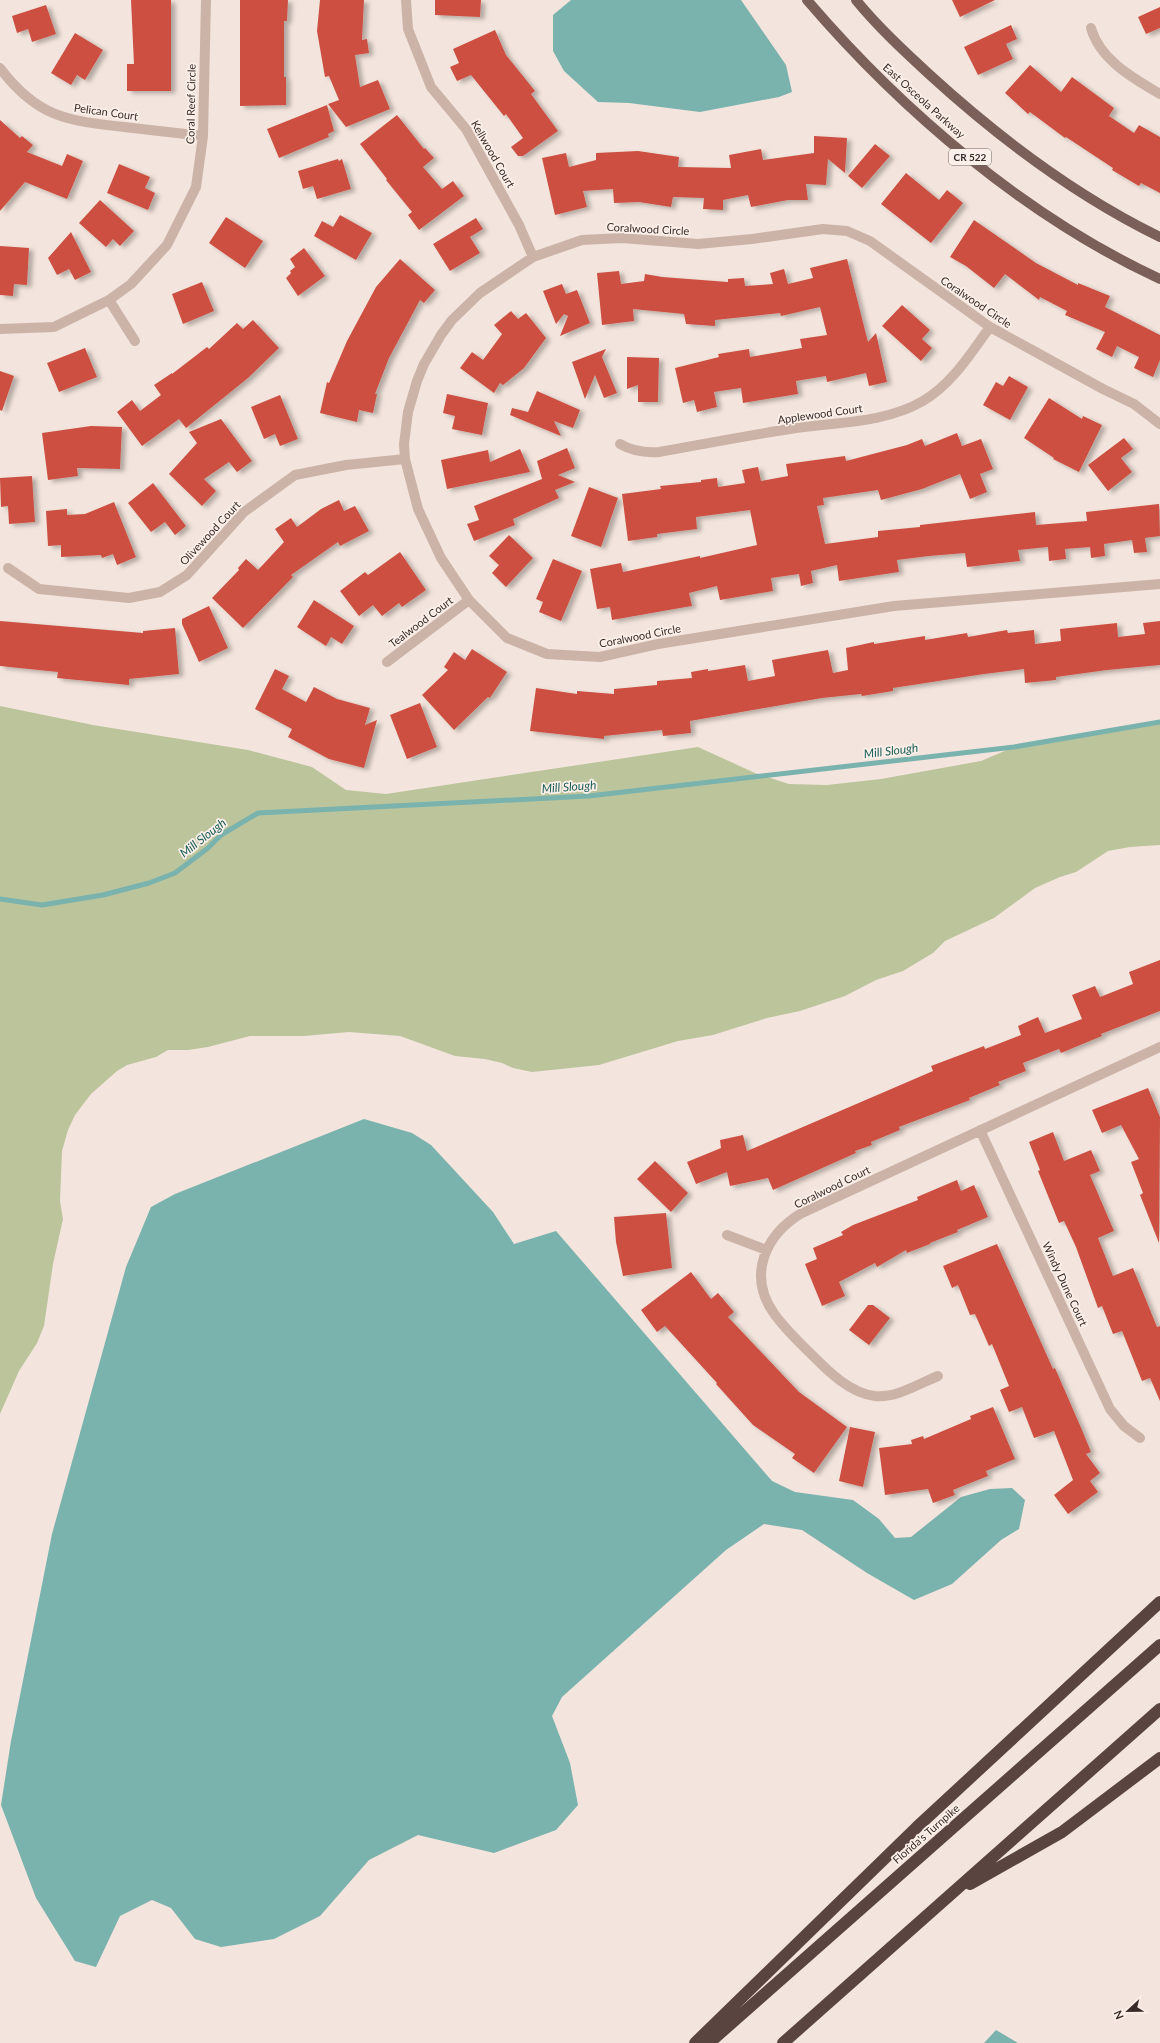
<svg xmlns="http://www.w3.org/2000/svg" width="1160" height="2043" viewBox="0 0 1160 2043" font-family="Lato,sans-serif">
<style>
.green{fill:#bcc49c}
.water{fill:#7ab2ad}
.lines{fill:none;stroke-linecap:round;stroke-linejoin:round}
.stream{stroke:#7ab2ad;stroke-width:5}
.building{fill:#cc5042;filter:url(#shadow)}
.minor{stroke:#ccb3a8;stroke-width:10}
.major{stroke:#7b5f59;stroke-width:10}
.highway{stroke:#5a443f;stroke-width:12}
.labels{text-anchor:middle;stroke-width:3.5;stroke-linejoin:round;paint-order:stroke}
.shield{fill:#fbf0e9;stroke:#736662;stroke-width:1}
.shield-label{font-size:10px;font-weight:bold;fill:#392b28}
.street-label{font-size:11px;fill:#392b28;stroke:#fbf0e9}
.water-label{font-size:12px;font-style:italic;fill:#1b5d58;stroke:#fbf0e9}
</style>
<defs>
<filter id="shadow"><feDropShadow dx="4.5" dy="2.5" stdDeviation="2" flood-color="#0004"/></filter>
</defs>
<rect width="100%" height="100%" fill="#f3e5dd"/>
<path class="green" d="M0,706L93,725L248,750L312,767L346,790L386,794L698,747L755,773L789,784L827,785L881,779L981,761L1014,747L1160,722V845L1130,847L1108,851L1076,872L1060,877L1035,888L994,918L945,941L933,953L903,971L876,980L845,996L800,1011L767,1018L713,1035L678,1041L599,1065L532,1072L513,1068L502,1063L485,1059L455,1056L400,1036L349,1032L304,1036H250L208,1047L188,1050H168L156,1057L127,1065L117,1071L91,1094L75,1115L68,1130L62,1151L60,1201L63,1219L53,1264L44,1326L37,1343L19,1371L0,1414Z"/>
<path class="water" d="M571,0H741L786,65L792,92L779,97L700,112L629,103L598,102L564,71L553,51V15Z
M364,1119L412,1133L431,1145L493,1212L514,1244L556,1231L772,1481L795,1492L853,1500L879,1519L895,1538L911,1537L961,1497L990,1489L1012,1488L1025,1500L1019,1529L1001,1540L952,1584L914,1600L867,1573L802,1530L764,1524L726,1550L562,1697L552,1716L570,1763L578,1805L556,1830L494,1853L418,1835L369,1860L320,1916L274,1939L221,1947L195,1939L171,1908L152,1900L120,1916L96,1967L75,1961L36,1898L1,1805L11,1741L52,1534L126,1267L151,1207L175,1194Z
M996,2030L1018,2043H984Z"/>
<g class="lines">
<path class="stream" d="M0,899L42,905L103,895L149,883L175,873L208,848L221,835L258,813L589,796L1014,747L1160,722"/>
</g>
<path class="building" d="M131,0H171V91H127V64H134Z
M240,0H288L287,21H284V77H286V105L240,106Z
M320,0H364L362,40L367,39L369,53L355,55L360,87L378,80L390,109L346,127L328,104L339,100L329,76L325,77L317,31Z
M435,0H481L480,17L435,15Z
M952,0H995L960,17Z
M46,5L56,34L32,42L28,29L17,33L12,16Z
M1160,7V28L1146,34L1138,17Z
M1011,25L1017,39L1006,44L1013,59L978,75L964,47Z
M495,30L506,55L535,91L531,94L558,131L523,156H518L511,147L523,138L506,114L504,116L471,75L457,81L450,67L459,63L453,49Z
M75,33L103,50L85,80L77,75L71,85L51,73Z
M1030,65L1061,92L1072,77L1114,108L1109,116L1134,133L1139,125L1160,137V193L1141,183L1139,186L1112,170L1113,168L1066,137L1065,138L1030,112L1028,114L1005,93Z
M327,105L334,131L328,134L329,137L279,158L267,129Z
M397,115L424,149L425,148L434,158L423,167L442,189L453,181L464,196L419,230L408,215L412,212L386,180L387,179L360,144Z
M0,120L20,138L22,136L33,145L27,152L62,166L67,154L83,161L67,199L25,182L0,211Z
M814,136L847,138L845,173L828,159L826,185L806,184L808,200H788L751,207L748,195L723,200V210L703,209L704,198L673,197L671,207L639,202L614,203L613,189L583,191L587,207L555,215L542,158L566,153L569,167L596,160V153L638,151L679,157L678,167L731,168L729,155L761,149L763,160L814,153Z
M875,144L890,156L862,188L848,176Z
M338,159L339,161L342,159L351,189L317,199L313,186L303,189L298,171Z
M119,164L150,177L145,188L155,193L148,210L107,193Z
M906,173L939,200L947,190L963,203L931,243L881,204Z
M100,200L134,231L120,246L113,239L106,247L79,223Z
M340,215L372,233L356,260L314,236L322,221L333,227Z
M226,217L263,241L245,268L209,243Z
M476,218L483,229L470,237L480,253L450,271L433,244Z
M974,220L1036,263L1078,285V283L1110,296L1105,307L1160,335V360L1153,377L1134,368L1139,357L1117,346L1112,357L1096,349L1105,332L1065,315L1067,311L1040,297L1039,300L1005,274L994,288L966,266L950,257Z
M71,232L91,272L75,280L69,269L57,275L48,258Z
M0,246L29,248L27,285L14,284L13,296L0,295Z
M304,248L325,276L298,296L286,278L291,273L290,271L295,267L290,259Z
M400,259L435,290L424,303L420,300L389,358L375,394H377L373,413L359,410L357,422L320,413L327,382L329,383L347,341L376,287Z
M847,259L868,342L876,333L887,382L869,386L866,373L827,382L826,376L796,381L798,394L743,403L741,388L714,392L717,407L697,412L694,400L683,403L675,368L719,357L718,354L749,349L750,357L802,348L800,339L827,335L820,307L781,316L780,313L715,320V326L686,324L684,314L633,309L634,321L602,325L597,273L619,271L621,284L644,281L645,274L662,277L728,282V279L744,278L745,286L773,284L770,273L784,269L788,284L813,278L810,268Z
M202,282L214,311L183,324L172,294Z
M562,284L566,294L577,290L590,323L560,336L568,316L564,314L556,324L543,291Z
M902,305L930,330L922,339L932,348L921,361L882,326Z
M511,311L518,319L526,313L546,338L524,368L503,385L500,383L494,393L460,368L472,352L483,360L502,334L494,325Z
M253,320L279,348L248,378L186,428L179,419L142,446L117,412L132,400L140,411L161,395L154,385L172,373V374L207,347L209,349L237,323L243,329Z
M85,348L97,377L59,392L47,363Z
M606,349L602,357L617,393L604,398L595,375L585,399L572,362Z
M627,357L659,358L658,402H638V385L627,389Z
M0,371L14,376L2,411L0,410Z
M1009,376L1028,387L1010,420L983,405L996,382L1003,386Z
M537,391L580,410L573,428L554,421L561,436L510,415L512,408L528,412Z
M447,394L488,403L482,435L452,429L455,416L443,413Z
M280,395L298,439L280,446L275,434L264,439L251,407Z
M1049,398L1082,419L1083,416L1102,425L1079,472L1053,459L1054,458L1024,438Z
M221,419L252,461L237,472L229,462L204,479L216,491L202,506L169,474L197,443L189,432Z
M91,426L122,427L120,469L77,468L78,476L48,480L42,433Z
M957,433L962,446L981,439L993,469L980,474L987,492L970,499L960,474L922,489L881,500L878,490L823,498L824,505L817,506L825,544L878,537V531L920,527V525L1035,512L1036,525L1087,521L1086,512L1159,504L1160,536L1145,538L1147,552L1134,553L1132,540L1104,544L1105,556L1091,558L1090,547L1065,549L1066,559L1049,561L1048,547L1018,550L1020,561L967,567L965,553L929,556L897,560L899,572L839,581L837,565L811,571L813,583L801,586L799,574L771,578L773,591L720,600L717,586L689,593L692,606L680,608L612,620L610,607L597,609L590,569L621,563L623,572L700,556V558L757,545L750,510L696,517L697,529L657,534V537L628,541L622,494L661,489L660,486L701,482V480L717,478L718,487L745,483L742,470L758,467L761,481L788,476L786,464L845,456L846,461L907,445L922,439L925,446Z
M1124,438L1133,449L1121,458L1132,472L1108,491L1088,465Z
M567,448L575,468L558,475L575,482L555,490L559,498L513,519L515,525L474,541L467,524L479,520L474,506L542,479L537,461Z
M520,449L530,472L447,489L441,460L488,450L490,462Z
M32,476L35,522L9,524L8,506L1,507L0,478Z
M153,483L186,526L175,535L165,522L151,532L128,503Z
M589,487L618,498L601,547L571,536Z
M339,500L344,511L355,506L369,531L340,546L338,542L291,575L293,577L243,628L212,598L239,570L238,568L246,559L258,570L284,542L275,529L291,518L297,527L321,509Z
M114,502L136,557L117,565L113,554L102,558L101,555L61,557V545L48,546L46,511L67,509V515L85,514Z
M509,535L533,558L506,587L492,573L499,565L489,556Z
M400,552L426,590L402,607L399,603L382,616L373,605L359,616L340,591L365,572L368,575Z
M553,559L582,571L561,621L539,612L543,602L536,599Z
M314,600L354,626L342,644L331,637L326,646L297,627Z
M209,606L228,648L199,662L182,624V619Z
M0,621L143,633V631L175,628L179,674L129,679V685L57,678L58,672L0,666Z
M1160,621V665L1107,670L1056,677V680L1025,683L1024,669L984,674L893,688V691L862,696L861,694L822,698L690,721L691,733L663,736L662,730L604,736V739L530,731L536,688L577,694V691L614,694V689L657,685V681L692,678L691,672L708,669V671L745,665L748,681L775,676L772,660L828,650L833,673L848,670L846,648L874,642V644L925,636V640L967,633L968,637L1007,630L1008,633L1034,630L1035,644L1061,641L1060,629L1117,623L1118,637L1145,634L1143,623Z
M472,649L507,672L490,698L488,697L454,730L422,695L448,670L444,667L454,652L465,660Z
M275,669L289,676L282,689L306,702L314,687L337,699L370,708L365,725L377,720L364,768L329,759L288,737L292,729L255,709Z
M420,703L437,747L407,759L390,715Z
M1160,960V1011L1101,1034L1102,1036L1061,1053L1059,1049L1023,1063L1026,1071L998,1082L1000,1085L969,1098L970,1100L899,1127L900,1130L871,1142L872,1145L855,1151L856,1153L773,1190L768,1178L730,1186L727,1172L696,1184L687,1162L721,1148L720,1140L743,1135L747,1151L933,1071L931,1066L984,1046L985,1049L1021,1035L1018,1026L1038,1017L1045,1033L1082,1019L1072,995L1095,986L1100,997L1133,984L1129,972Z
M1148,1088L1160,1117L1159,1243L1140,1195L1143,1193L1131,1162L1139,1159L1121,1125L1102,1133L1092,1110Z
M1053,1132L1064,1161L1091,1150L1100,1171L1090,1175L1114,1231L1098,1238L1113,1276L1133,1268L1157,1327L1160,1326V1401L1150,1378L1142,1381L1122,1331L1113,1334L1102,1306L1098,1308L1076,1247L1064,1221L1059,1223L1038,1171L1040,1170L1029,1142Z
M655,1161L688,1193L671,1212L637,1179Z
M957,1180L961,1191L974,1185L988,1217L957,1230L958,1232L930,1243V1244L907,1253L906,1250L877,1267L875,1263L839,1282L845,1296L822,1306L805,1264L817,1259L813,1248L843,1235L841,1232L853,1225L918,1200L917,1197Z
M666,1213L672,1268L623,1276L616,1242L614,1217Z
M997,1244L1053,1369L1055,1368L1082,1430L1091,1452L1086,1454L1100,1473L1090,1481L1098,1492L1068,1514L1054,1495L1073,1480L1054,1431L1034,1438L1022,1407L1009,1412L1000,1390L1009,1386L992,1344L989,1346L975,1314L970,1315L958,1285L952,1288L943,1266Z
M691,1272L711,1299L718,1293L734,1312L728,1317L799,1392L847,1427L814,1473L792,1458L795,1454L753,1425L716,1384L717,1383L665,1326L657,1332L641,1310Z
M868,1305H873L890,1318L869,1345L849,1330Z
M993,1407L1015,1459L986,1471L988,1476L953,1490L955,1495L933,1503L928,1489L885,1495L879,1448L912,1444L911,1440L923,1436L924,1439L971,1419L970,1416Z
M850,1427L875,1432L863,1487L839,1481Z"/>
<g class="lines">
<path class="minor" d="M406,0L408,29L431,87L466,129L519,225L533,257
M1091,28C1100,60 1133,78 1160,94
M0,68C37,117 67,121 124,127C151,130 177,133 203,136
M109,300L135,341
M0,329L54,327L109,300L131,284L167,245L196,187L203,136L206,0
M1160,424L1134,404L1103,389L990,327L870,241L847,231L823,229L752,239L698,244L622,238L582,240L533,257L480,293L452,320L441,335L424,364L417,381L408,412L404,444L405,459L418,509L441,558L469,600L507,638L547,654L600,657L658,644L894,606L1160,584
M620,444C632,451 645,453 659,452C704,444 750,435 796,428C839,422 885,423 923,401C953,383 970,354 990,327
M8,568L39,589L129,598L160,592L187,575L244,512L295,475L346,465L405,459
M387,662L469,600
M980,1130L1110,1409L1124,1426L1140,1438
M727,1235L766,1250
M938,1376C918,1384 897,1398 875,1396C849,1393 827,1370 810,1353C797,1340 783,1327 773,1312C748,1275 765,1236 800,1214L1160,1047"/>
<path class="major" d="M807,0C902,111 1026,217 1160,279
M856,0C878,27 904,51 930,75C999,138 1076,196 1160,237"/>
<path class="highway" d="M970,1884L1062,1832L1160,1758
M695,2043L917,1827L1160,1602
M709,2043L1160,1645
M783,2043L1160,1709"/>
</g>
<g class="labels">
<rect class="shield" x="949" y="149" width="42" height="16" rx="3"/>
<g class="shield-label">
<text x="970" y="161">CR 522</text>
</g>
<g class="street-label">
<text transform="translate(924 101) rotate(42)" y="4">East Osceola Parkway</text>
<text transform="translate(191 104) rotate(-89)" y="4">Coral Reef Circle</text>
<text transform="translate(106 112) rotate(8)" y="4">Pelican Court</text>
<text transform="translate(493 154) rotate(60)" y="4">Kellwood Court</text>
<text transform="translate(648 229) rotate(3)" y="4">Coralwood Circle</text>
<text transform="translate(976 302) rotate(34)" y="4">Coralwood Circle</text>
<text transform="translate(820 414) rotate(-8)" y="4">Applewood Court</text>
<text transform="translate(210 533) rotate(-47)" y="4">Olivewood Court</text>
<text transform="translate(421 622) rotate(-37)" y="4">Tealwood Court</text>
<text transform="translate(640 636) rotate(-11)" y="4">Coralwood Circle</text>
<text transform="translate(832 1187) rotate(-26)" y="4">Coralwood Court</text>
<text transform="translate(1065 1284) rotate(65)" y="4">Windy Dune Court</text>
<text transform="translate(926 1834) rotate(-41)" y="4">Florida's Turnpike</text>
</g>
<g class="water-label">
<text transform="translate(891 751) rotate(-7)" y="4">Mill Slough</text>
<text transform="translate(569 787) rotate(-4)" y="4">Mill Slough</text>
<text transform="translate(203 838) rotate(-38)" y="4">Mill Slough</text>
</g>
</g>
<g transform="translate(1128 2011) rotate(248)" stroke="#fbf0e9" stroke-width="3" paint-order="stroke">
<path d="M0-3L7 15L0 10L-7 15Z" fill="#392b28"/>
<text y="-6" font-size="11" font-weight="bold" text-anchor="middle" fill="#392b28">N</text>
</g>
</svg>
